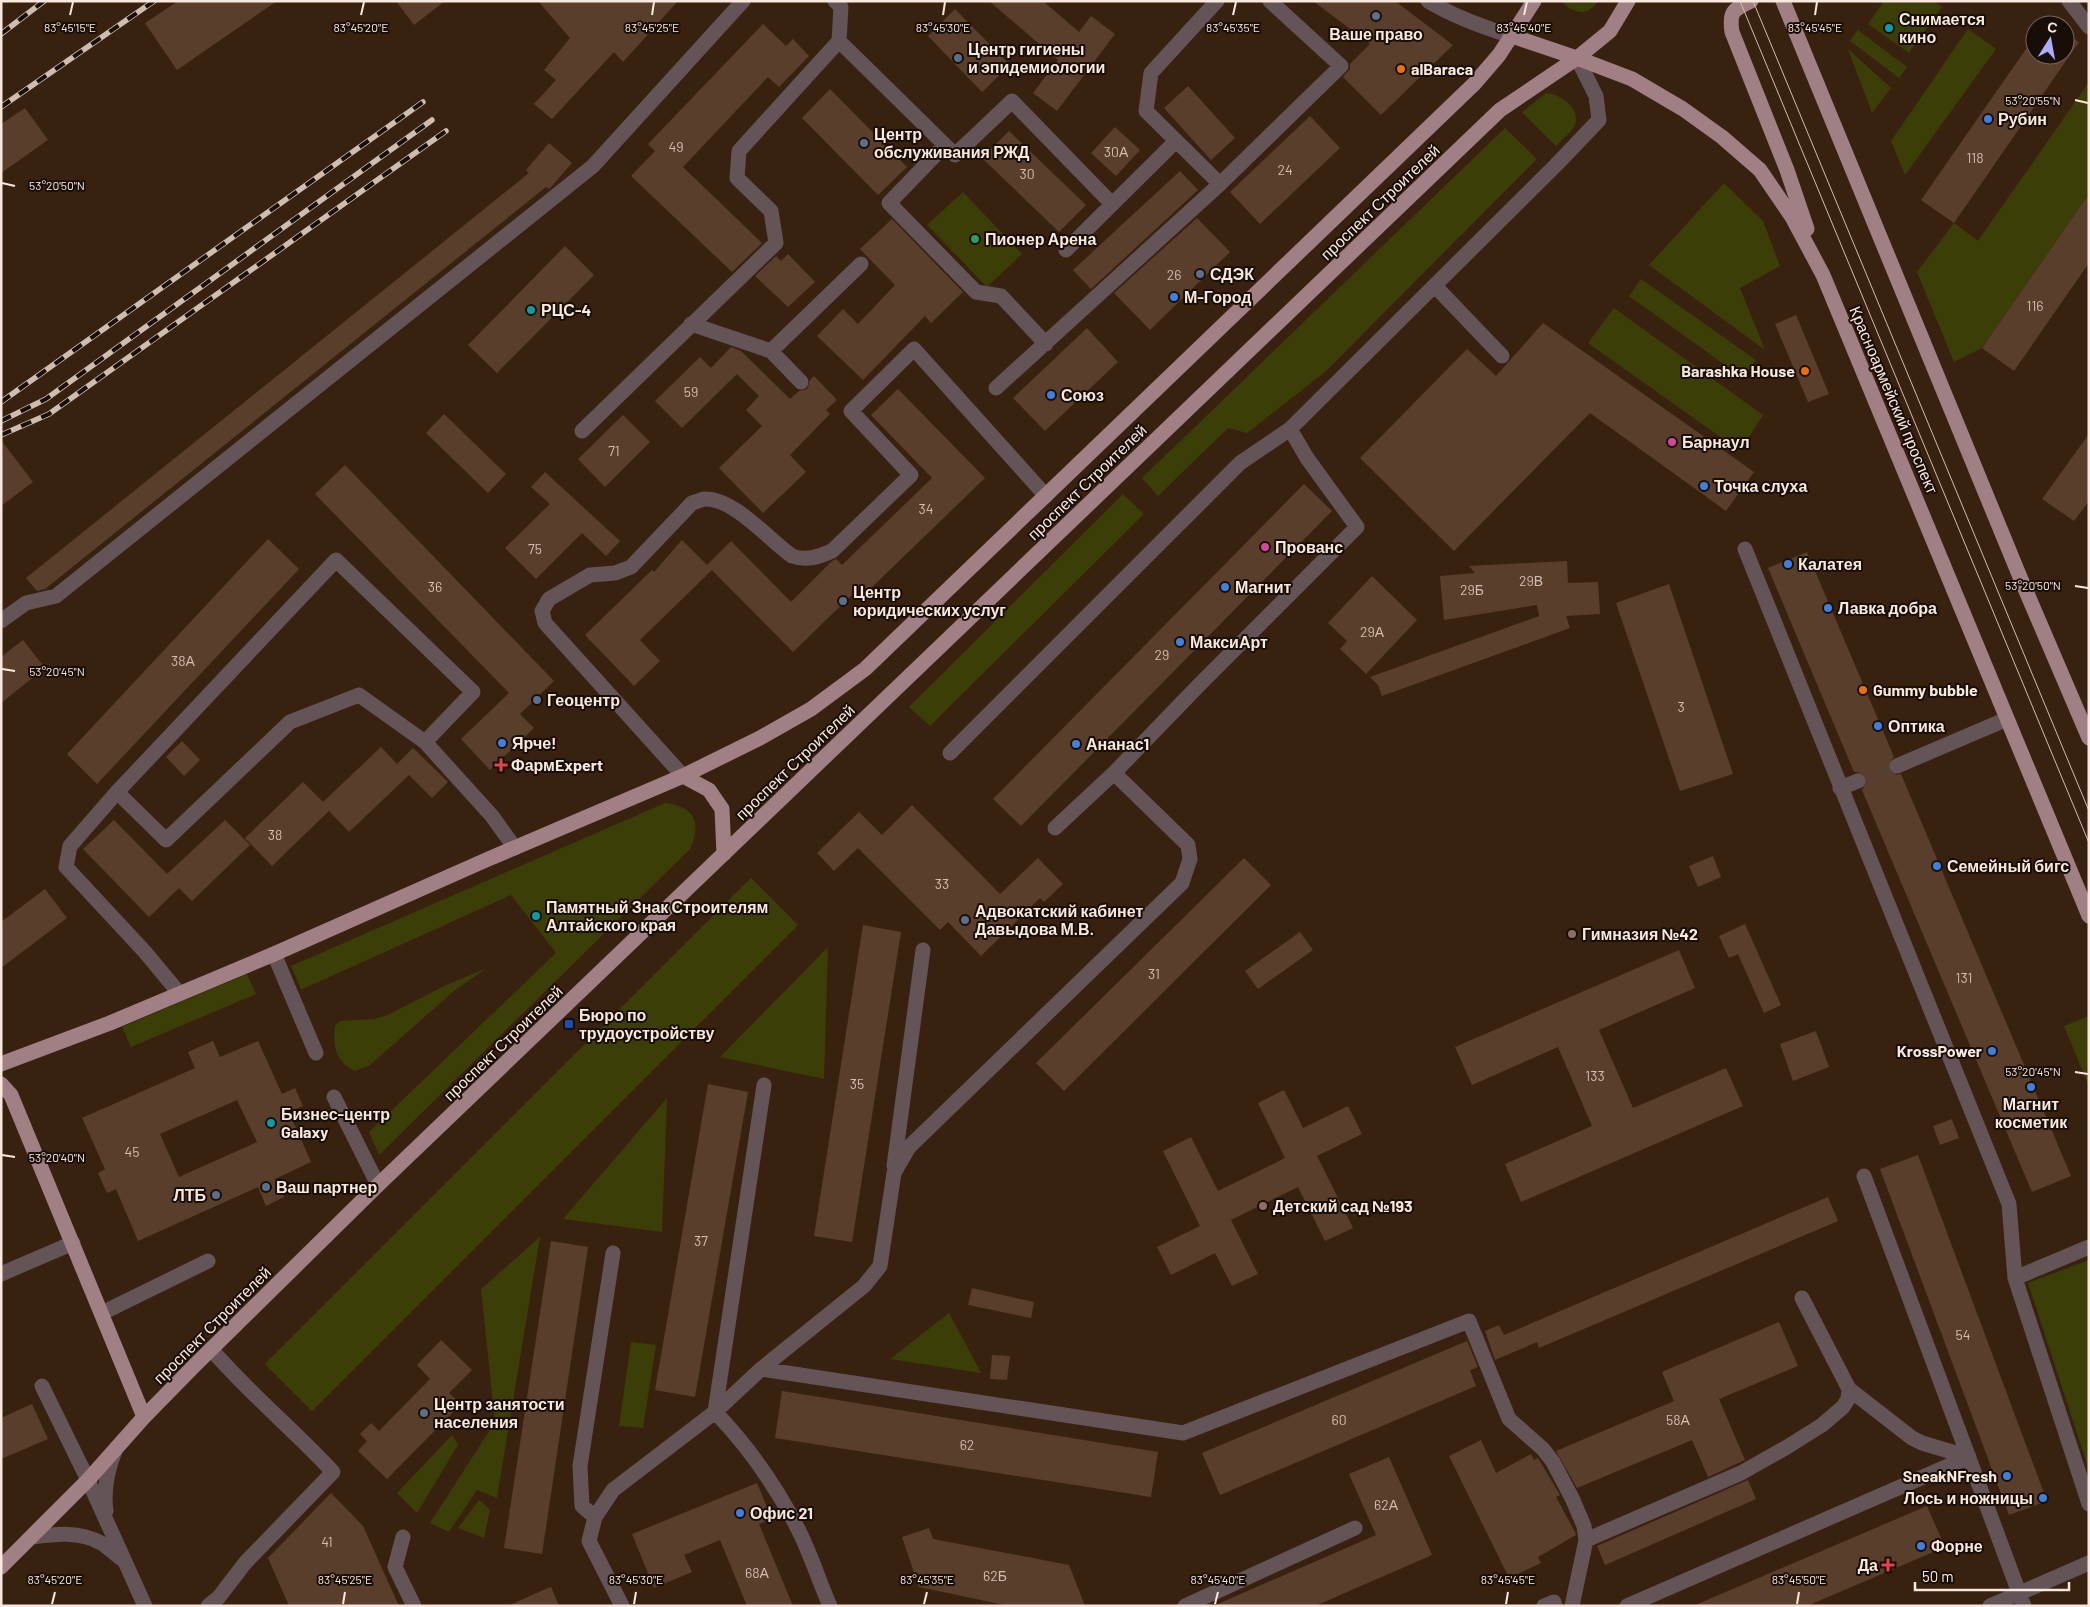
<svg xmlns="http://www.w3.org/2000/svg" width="2090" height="1607" viewBox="0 0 2090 1607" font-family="Barlow,sans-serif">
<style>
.green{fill:#3c3e07}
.building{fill:#593e2c;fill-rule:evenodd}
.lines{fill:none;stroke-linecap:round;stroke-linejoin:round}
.minor-tunnel{stroke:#563f2f;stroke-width:15;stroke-dasharray:15 8;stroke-linecap:butt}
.minor{stroke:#645457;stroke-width:15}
.major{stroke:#a08085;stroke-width:15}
.tram{stroke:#d0bdb1;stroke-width:1}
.rail-casing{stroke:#d0bdb1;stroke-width:5.5}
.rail{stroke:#190e07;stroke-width:4;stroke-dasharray:11;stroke-linecap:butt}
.ticks{fill:none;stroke:#f9e8dd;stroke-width:2}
.service-dot{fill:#5c6f8a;stroke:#190e07;stroke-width:2}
.culture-dot{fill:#0f9aa8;stroke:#190e07;stroke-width:2}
.food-dot{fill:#e8710a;stroke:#190e07;stroke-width:2}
.shop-dot{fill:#3f7fe0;stroke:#190e07;stroke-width:2}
.leisure-dot{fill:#2e9e5b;stroke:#190e07;stroke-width:2}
.hotel-dot{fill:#d1479c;stroke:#190e07;stroke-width:2}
.health-dot{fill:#e0444e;stroke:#190e07;stroke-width:2}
.education-dot{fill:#8d6e63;stroke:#190e07;stroke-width:2}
.transit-dot{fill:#1a4fb4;stroke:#190e07;stroke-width:2}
.labels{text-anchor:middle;stroke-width:4;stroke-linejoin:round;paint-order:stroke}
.number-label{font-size:14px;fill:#d1beb1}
.poi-label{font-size:16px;font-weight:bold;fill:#f9e8dd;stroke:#190e07;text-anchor:start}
.street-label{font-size:16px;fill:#f9e8dd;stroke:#190e07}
.ticks-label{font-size:12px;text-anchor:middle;fill:#f9e8dd;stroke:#190e07;stroke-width:4;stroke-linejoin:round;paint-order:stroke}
</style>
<rect width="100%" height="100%" fill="#392110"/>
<path class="green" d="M1564,1H1598C1589,16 1575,14 1564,4Z
M1884,1H1934L1942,7L1909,53L1868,24Z
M1968,29L1996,49L1905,175L1891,141Z
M1858,30L1907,67L1899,78L1850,41Z
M1848,49L1891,88L1872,113Z
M2089,82V194L1982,348L1954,362L1917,272L1954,223L1978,241Z
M1546,93C1560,94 1581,107 1575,125C1572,132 1561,140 1556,146L1522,112Z
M1505,128L1537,159L1325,372L1247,433L1228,428L1158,496L1142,478Z
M1724,183L1763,221L1780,266L1740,288L1765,350L1649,265Z
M963,192L1022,254L987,287L927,225Z
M1641,279L1756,360L1743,378L1629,296Z
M1614,308L1763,415L1740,451L1588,343Z
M1123,494L1144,514L930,726L909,707Z
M665,803C695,807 702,822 690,849L379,1155L369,1132L556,953L511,895L305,988L301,989L291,966Z
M751,878L798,925L312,1411L265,1364Z
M828,947L824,1079L720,1057Z
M485,969L454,991L370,1065L355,1071C335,1061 333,1047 335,1026L340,1021L374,1019L388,1015L446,985Z
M247,974L256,994L131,1047L122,1027Z
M2089,1016V1087L2064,1026Z
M667,1098L662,1232L563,1219Z
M540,1237L497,1498L477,1490L449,1532L430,1523L495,1422L481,1289Z
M2089,1260V1470L2028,1283Z
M949,1313L981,1373L890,1359Z
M631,1342L656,1345L643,1428L619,1426Z
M452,1435L458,1445L417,1513L397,1493Z
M479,1500L490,1510L484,1538L458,1528Z"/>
<path class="building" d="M178,1H277L177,70L145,23Z
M396,1H445L414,25Z
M538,1H678L623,62L614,52L552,119L534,104L556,80L544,70L570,38Z
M989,1H1043L1079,32L1091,16L1115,34L1057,111L1033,93L1058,60Z
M1313,1H1395L1453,45L1381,115L1343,77L1350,69V64L1370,44Z
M955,9L1010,65L982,92L928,36Z
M763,24L786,46L793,39L809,56L779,87L768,77L683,167L762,243L732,272L631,176L655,151L648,144Z
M2065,33L2079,42L1954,223L1921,200L2035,36V55H2065Z
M1188,86L1235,138L1211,160L1164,108Z
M830,89L907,167L878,195L802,118Z
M25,108L48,140L1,173V124Z
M1310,116L1340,148L1260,224L1230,192Z
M1115,127L1140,150L1116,176L1091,153Z
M1009,131L1086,205L1059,232L982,158Z
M549,143L572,163L552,186L549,189L546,187L45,589L37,591L26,578L529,173L526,170Z
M1180,171L1198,190L1091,289L1073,270Z
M2089,194V263L2014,371L1982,348Z
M1197,218L1230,252L1150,330L1114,293Z
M892,219L963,292L931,323L925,316L863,380L817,336L843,309L858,324L895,285L860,249Z
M565,246L594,275L497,373L468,345Z
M788,254L815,282L788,307L755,276L776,256L781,261Z
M1796,315L1829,394L1808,402L1775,324Z
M1543,323L1754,472L1726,511L1590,413L1454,551L1360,458L1467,349L1496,376Z
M1087,328L1118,362L1045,431L1013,398Z
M731,347L741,351L790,399L799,391L807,389L810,380L814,376L837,400L826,410L830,414L790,455L806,472L763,513L719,468L762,426L746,410L759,396L737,374L682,428L655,401L700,357L711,368Z
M898,389L985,478L867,592L861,586L793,652L707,565L731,541L791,602L832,561L836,559L842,565L932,478L871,415Z
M444,414L506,474L488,493L426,433Z
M623,415L650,442L605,487L578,459Z
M2089,434V501L2074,521L2042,499Z
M1,440L33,482L1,506Z
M345,465L554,681L520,714L534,728L490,770L461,739L509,693L315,494Z
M545,472L620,541L606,556L582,533L536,579L505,548L550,504L531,487Z
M1304,484L1332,511L1021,826L993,799Z
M268,539L299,569L97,784L67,754Z
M682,540L712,570L640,640L660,661L634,686L585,635L652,570L654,572Z
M1807,552L1894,757L1888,764L1889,770L1895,775L1901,774L2071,1176L2032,1192L1862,790L1867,783L1866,777L1860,772H1854L1768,568Z
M1567,561L1568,583L1598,582L1600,614L1566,616L1570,628L1382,696L1378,685L1370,677L1539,616L1537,605L1444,620L1440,576L1475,573L1469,566Z
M1372,576L1417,620L1366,674L1340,649L1347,641L1328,623Z
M1669,584L1733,774L1680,791L1616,603Z
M23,640L45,668L1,703V657Z
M182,741L200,760L184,776L166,757Z
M381,747L397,764L413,748L448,782L432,798L409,775L349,832L329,811L272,866L245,838L303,782L323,802Z
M912,805L1000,894L1038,858L1063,884L1044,902L1040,898L981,956L948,922L940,930L858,848L834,871L817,853L859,812L882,835Z
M114,820L167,874L225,820L250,845L192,901L179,888L149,917L83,849Z
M1713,856L1721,877L1698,887L1689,866Z
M1244,858L1271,885L1064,1091L1036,1063Z
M45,889L67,918L1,968V922Z
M1745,924L1781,1005L1764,1013L1738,954L1729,958L1719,936Z
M863,925L901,932L852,1242L814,1236Z
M1300,932L1313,950L1258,989L1245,971Z
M1679,950L1695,988L1599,1030L1633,1108L1726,1068L1743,1106L1521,1202L1505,1164L1592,1126L1558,1047L1472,1085L1455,1047Z
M1816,1031L1829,1067L1793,1081L1780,1044Z
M213,1041L220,1057L258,1041L282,1094L295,1088L303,1106L289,1112L311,1162L275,1179L284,1197L266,1206L258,1187L138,1241L116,1189L107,1193L98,1173L105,1169L82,1118L195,1068L188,1052ZM237,1100L257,1142L179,1177L160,1134Z
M708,1084L748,1092L695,1397L655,1390Z
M1284,1090L1303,1128L1348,1106L1362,1134L1317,1156L1353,1228L1325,1241L1298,1187L1231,1220L1258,1274L1232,1286L1215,1253L1171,1275L1157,1247L1200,1226L1163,1151L1191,1137L1218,1191L1285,1158L1258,1103Z
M1952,1119L1959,1138L1940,1145L1933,1126Z
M1918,1155L2047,1501L2009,1515L1880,1169Z
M1828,1197L1838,1221L1539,1348L1537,1342L1495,1360L1485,1331L1499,1325L1504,1335Z
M551,1241L588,1247L542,1554L504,1548Z
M972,1288L1034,1302L1031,1318L968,1305Z
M1779,1322L1798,1366L1719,1399L1745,1460L1708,1477L1692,1440L1577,1488L1556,1451L1674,1401L1662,1372Z
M441,1340L472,1370L449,1393L461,1404L387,1479L358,1451L367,1441L360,1434L371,1423L379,1431L430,1379L417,1365Z
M1467,1341L1478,1367L1470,1370L1476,1386L1220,1495L1202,1453Z
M992,1355L1010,1356L1007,1380L990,1379Z
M782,1391L1158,1452L1151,1497L775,1438Z
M32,1404L48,1439L1,1459V1418Z
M1481,1440L1496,1473L1531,1454L1534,1460L1538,1458L1560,1495L1556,1497L1575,1532L1576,1535L1538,1557L1541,1563L1509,1578L1449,1456Z
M1389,1457L1432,1555L1315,1606H1213L1376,1535L1349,1474Z
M1748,1480L1756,1499L1605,1565L1597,1546Z
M757,1483L772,1519L759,1524L793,1606H747L720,1540L684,1555L692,1572L654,1588L632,1534Z
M331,1493L363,1526L399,1606H289L268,1558Z
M1927,1506L1945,1547L1807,1606H1693Z
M929,1528L933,1539L1069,1565L1085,1606H1009L919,1587L902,1537Z
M551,1587L559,1606H508L543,1590Z"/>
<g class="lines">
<path class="minor-tunnel" d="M1858,781L1897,766"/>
<path class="minor" d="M835,1L841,7L839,41L945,145L889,203L976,292L1001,296L1046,344
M1217,1L1151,73L1146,111L1220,184
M1428,1C1455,17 1482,27 1512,36
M2069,1L2089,27
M945,145L955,155L1012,101L1112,204
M1066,250L1176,141
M1435,286L1502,356
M691,324L771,351
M801,382L771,351L861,264
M996,388L1220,184L1341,66L1270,1
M582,431L776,243L771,211L737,178L739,151L839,41
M1745,549L2009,1204L2015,1278L2089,1504
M1,621L26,603L56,596L593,166L743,1
M950,753L1240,463L1290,429L1556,165L1599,120L1596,96L1577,58
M1897,766L2007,719
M683,776L545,623L542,611L549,599L590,575L615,573L631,567L692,503C696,502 700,500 704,499C733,497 769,540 792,556C807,561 818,557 832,551L911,475L851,411L914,349L1046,496
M1840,788L1858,781
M117,792L166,840L290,722L359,695L425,742L492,816L515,848
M1055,828L1114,773L1200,684L1357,527L1307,458L1290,429
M274,954L316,1053
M179,993L145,952L66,867L70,846L117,792L336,560L473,692L425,742
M764,1085L715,1412C748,1446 777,1488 799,1531C811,1555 819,1581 830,1606
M334,1097L378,1185
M894,1166L923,950
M1864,1176L2024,1606
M1,1274L73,1243
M2015,1278L2089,1247
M102,1313L208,1261
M761,1369L1183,1433L1469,1321L1509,1419L1543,1449L1553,1462L1572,1498L1584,1526L1586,1540L1572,1606
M42,1386L88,1480L145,1606
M1849,1389L1912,1438L1922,1443L1969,1457
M106,1511C103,1490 107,1471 115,1451
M595,1517L582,1506L580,1466L613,1253
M32,1537C55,1534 80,1531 101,1543C109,1548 116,1555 123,1560
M403,1537L395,1567L414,1606
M1586,1540L1741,1473L1787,1447L1822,1425L1843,1407L1848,1399L1849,1389L1802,1298
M208,1606L219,1597L245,1563L333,1472C294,1430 249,1393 211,1349
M622,1606L589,1541L595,1517L613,1490L715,1412L761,1369L864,1286L880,1266L894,1173L909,1147L1182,883L1190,859L1188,845L1114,773
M1185,1606L1355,1528
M1544,1606L1554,1602L1555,1606
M1627,1606L1969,1457
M1990,1606L2089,1563"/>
<path class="major" d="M1751,1C1733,10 1729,11 1732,32L1787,170L1807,229
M1783,1L2020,577L2089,738
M1512,36L1577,58L1632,79L1683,109L1722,137L1760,170L1792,217L1823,275L2089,916
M683,776L709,790L722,809L724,854
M1,1064L110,1023L274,954L486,860L683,776L760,738L811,709L865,669L1474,84L1499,55L1534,1
M1,1084L11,1095L144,1417
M1,1567L88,1480L144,1417L195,1365L378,1185L1500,110L1577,58L1610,31L1628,1"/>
<path class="tram" d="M1740,1L2089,843
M1753,1L2089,811"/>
<defs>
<path id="rail" d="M1,34L44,1
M1,107L154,1
M1,402L423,102
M1,421L46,399L432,120
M1,435L49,414L446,131"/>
</defs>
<use href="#rail" class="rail-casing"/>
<use href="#rail" class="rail"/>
</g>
<path class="ticks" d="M70,15L73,2M361,15L364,2M652,15L654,2M943,15L945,2M1233,15L1236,2M1524,15L1527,2M1815,15L1817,2M2075,100L2088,103M2,183L15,186M2075,586L2088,588M2,669L15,671M2075,1072L2088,1074M2,1155L15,1157M52,1604L55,1592M343,1604L345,1592M634,1604L636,1592M924,1604L927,1592M1215,1604L1218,1592M1506,1604L1508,1592M1797,1604L1799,1592"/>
<g class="service-dot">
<circle cx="1376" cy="16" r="5"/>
<circle cx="958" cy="58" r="5"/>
<circle cx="864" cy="143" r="5"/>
<circle cx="1200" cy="274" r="5"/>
<circle cx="843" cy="601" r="5"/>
<circle cx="537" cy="700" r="5"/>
<circle cx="965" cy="920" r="5"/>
<circle cx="266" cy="1187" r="5"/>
<circle cx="216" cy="1195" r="5"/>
<circle cx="424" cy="1413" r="5"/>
</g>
<g class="culture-dot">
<circle cx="1889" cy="28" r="5"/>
<circle cx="531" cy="310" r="5"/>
<circle cx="536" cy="916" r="5"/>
<circle cx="271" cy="1123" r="5"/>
</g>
<g class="food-dot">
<circle cx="1401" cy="69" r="5"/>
<circle cx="1805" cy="371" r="5"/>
<circle cx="1863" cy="690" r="5"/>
</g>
<g class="shop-dot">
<circle cx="1988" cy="119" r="5"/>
<circle cx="1174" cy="297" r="5"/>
<circle cx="1051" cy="395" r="5"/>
<circle cx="1704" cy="486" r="5"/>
<circle cx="1788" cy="564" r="5"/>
<circle cx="1225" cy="587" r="5"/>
<circle cx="1828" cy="608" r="5"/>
<circle cx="1180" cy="642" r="5"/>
<circle cx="1878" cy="726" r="5"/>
<circle cx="502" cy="743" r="5"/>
<circle cx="1076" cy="744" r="5"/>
<circle cx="1937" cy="866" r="5"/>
<circle cx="1992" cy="1051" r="5"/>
<circle cx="2031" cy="1087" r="5"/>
<circle cx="2007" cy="1476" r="5"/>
<circle cx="2043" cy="1498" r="5"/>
<circle cx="740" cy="1513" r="5"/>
<circle cx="1921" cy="1546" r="5"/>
</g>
<circle class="leisure-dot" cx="975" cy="239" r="5"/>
<g class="hotel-dot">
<circle cx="1672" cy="442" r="5"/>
<circle cx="1265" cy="547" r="5"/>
</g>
<g class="health-dot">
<path d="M498.5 757.5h5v5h5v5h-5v5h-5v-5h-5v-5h5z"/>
<path d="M1885.5 1557.5h5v5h5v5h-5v5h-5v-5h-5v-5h5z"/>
</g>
<g class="education-dot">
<circle cx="1572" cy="934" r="5"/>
<circle cx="1263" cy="1206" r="5"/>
</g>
<rect class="transit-dot" x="564" y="1019" width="10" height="10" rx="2.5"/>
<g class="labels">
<g class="number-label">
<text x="676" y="152">49</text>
<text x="1116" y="157">30А</text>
<text x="1975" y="163">118</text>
<text x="1285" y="175">24</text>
<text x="1027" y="179">30</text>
<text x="1174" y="280">26</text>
<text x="2035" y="311">116</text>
<text x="691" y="397">59</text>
<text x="614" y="456">71</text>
<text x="926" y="514">34</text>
<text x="535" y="554">75</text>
<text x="1531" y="586">29В</text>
<text x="435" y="592">36</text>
<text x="1472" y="595">29Б</text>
<text x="1372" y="637">29А</text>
<text x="1162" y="660">29</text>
<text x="183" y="666">38А</text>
<text x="1681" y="712">3</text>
<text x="275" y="840">38</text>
<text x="942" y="889">33</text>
<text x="1154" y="979">31</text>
<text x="1964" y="983">131</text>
<text x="1595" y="1081">133</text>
<text x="857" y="1089">35</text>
<text x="132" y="1157">45</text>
<text x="701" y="1246">37</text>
<text x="1963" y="1340">54</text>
<text x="1339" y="1425">60</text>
<text x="1678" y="1425">58А</text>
<text x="967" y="1450">62</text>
<text x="1386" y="1510">62А</text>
<text x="327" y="1547">41</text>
<text x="757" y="1578">68А</text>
<text x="995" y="1581">62Б</text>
</g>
<g class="poi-label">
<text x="1899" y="25">Снимается<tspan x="1899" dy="18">кино</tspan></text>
<text x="1376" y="40" text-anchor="middle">Ваше право</text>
<text x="968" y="55">Центр гигиены<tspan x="968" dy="18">и эпидемиологии</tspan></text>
<text x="1411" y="75">alBaraca</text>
<text x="1998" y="125">Рубин</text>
<text x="874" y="140">Центр<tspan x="874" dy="18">обслуживания РЖД</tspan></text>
<text x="985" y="245">Пионер Арена</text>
<text x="1210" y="280">СДЭК</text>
<text x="1184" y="303">М-Город</text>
<text x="541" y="316">РЦС-4</text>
<text x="1795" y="377" text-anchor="end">Barashka House</text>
<text x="1061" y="401">Союз</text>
<text x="1682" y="448">Барнаул</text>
<text x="1714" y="492">Точка слуха</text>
<text x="1275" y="553">Прованс</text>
<text x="1798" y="570">Калатея</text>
<text x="1235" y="593">Магнит</text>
<text x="853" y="598">Центр<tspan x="853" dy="18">юридических услуг</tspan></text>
<text x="1838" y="614">Лавка добра</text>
<text x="1190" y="648">МаксиАрт</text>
<text x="1873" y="696">Gummy bubble</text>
<text x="547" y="706">Геоцентр</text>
<text x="1888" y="732">Оптика</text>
<text x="512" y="749">Ярче!</text>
<text x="1086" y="750">Ананас1</text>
<text x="511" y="771">ФармExpert</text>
<text x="1947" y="872">Семейный бигс</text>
<text x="546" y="913">Памятный Знак Строителям<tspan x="546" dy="18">Алтайского края</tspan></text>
<text x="975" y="917">Адвокатский кабинет<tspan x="975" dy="18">Давыдова М.В.</tspan></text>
<text x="1582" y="940">Гимназия №42</text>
<text x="579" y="1021">Бюро по<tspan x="579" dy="18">трудоустройству</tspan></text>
<text x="1982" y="1057" text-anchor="end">KrossPower</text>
<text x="2031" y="1110" text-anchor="middle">Магнит<tspan x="2031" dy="18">косметик</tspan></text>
<text x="281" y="1120">Бизнес-центр<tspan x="281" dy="18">Galaxy</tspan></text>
<text x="276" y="1193">Ваш партнер</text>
<text x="206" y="1201" text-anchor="end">ЛТБ</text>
<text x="1273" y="1212">Детский сад №193</text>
<text x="434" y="1410">Центр занятости<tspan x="434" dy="18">населения</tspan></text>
<text x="1997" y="1482" text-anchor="end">SneakNFresh</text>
<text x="2033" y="1504" text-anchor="end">Лось и ножницы</text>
<text x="750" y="1519">Офис 21</text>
<text x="1931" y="1552">Форне</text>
<text x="1878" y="1571" text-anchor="end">Да</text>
</g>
<g class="street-label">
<text transform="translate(1380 202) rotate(-44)" y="6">проспект Строителей</text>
<text transform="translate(1894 400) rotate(67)" y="6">Красноармейский проспект</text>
<text transform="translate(1087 482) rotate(-44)" y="6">проспект Строителей</text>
<text transform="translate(795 762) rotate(-44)" y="6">проспект Строителей</text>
<text transform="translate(503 1043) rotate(-44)" y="6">проспект Строителей</text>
<text transform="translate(212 1325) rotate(-45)" y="6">проспект Строителей</text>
</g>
</g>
<g class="ticks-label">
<text x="70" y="32">83°45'15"E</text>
<text x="361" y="32">83°45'20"E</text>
<text x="652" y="32">83°45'25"E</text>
<text x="943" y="32">83°45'30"E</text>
<text x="1233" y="32">83°45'35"E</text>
<text x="1524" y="32">83°45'40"E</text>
<text x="1815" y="32">83°45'45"E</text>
<text x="2033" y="105">53°20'55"N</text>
<text x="57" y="190">53°20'50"N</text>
<text x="2033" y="590">53°20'50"N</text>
<text x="57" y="676">53°20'45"N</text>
<text x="2033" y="1076">53°20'45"N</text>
<text x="57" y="1162">53°20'40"N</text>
<text x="55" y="1584">83°45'20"E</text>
<text x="345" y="1584">83°45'25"E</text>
<text x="636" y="1584">83°45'30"E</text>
<text x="927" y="1584">83°45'35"E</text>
<text x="1218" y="1584">83°45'40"E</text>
<text x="1508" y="1584">83°45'45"E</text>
<text x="1799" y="1584">83°45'50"E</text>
</g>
<rect width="2090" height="1607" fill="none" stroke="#f9e8dd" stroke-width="5"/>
<g transform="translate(2050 40) rotate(11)"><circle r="24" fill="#190e07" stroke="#73655d"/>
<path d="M0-4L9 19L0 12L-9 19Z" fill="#adaefb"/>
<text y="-8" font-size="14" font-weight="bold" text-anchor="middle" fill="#f9e8dd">С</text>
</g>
<path d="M1915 1582v8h154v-8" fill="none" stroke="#f9e8dd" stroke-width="2.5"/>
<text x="1922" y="1582" font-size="15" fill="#f9e8dd" stroke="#190e07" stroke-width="4" paint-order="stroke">50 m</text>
</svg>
